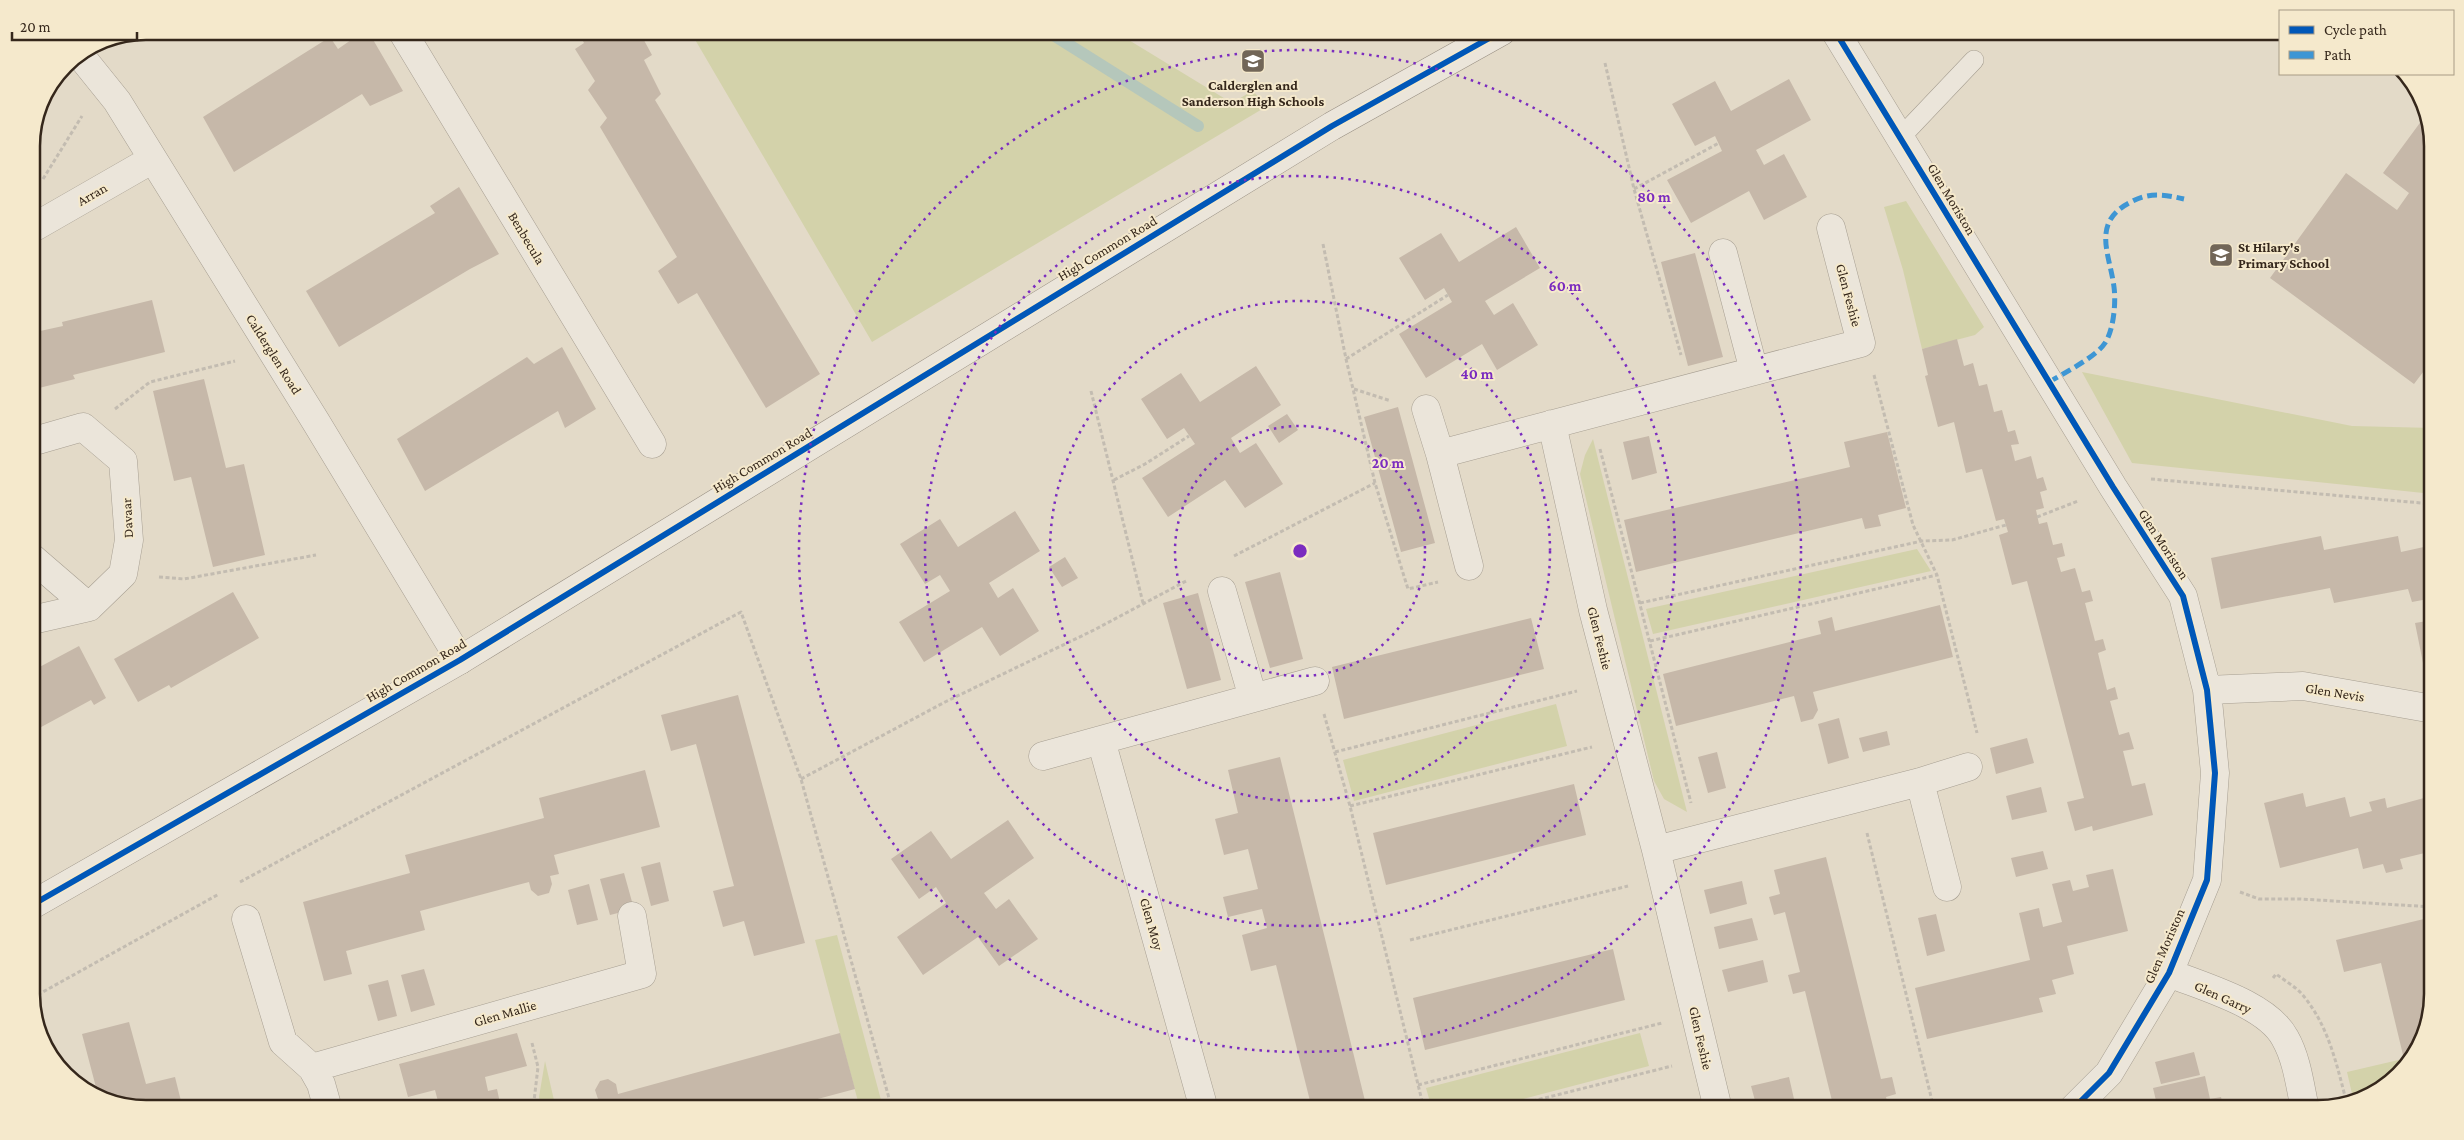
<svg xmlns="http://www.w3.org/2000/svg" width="2464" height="1140" viewBox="0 0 2464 1140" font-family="'Crimson Pro',serif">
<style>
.green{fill:#d3d2aa}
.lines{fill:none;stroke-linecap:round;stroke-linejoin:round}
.stream{stroke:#b5c7bb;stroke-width:12}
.building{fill:#c6b8a9}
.lane-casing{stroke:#a79f92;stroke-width:20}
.street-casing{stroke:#a79f92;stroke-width:29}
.secondary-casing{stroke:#978e82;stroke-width:29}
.path{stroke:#c3bcb1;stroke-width:3;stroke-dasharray:4 2.5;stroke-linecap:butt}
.lane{stroke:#ebe5da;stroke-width:19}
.street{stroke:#ebe5da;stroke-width:28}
.secondary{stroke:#ebe5da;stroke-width:28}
.quiet{stroke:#3e96d4;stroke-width:5;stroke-dasharray:10 5;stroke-linecap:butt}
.cycleway-casing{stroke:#f5e9cc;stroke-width:9}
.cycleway{stroke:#0057b8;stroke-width:6}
.ring{fill:none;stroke:#7b2cbf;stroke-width:2.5;stroke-dasharray:2.5 5}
.labels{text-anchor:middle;stroke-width:4;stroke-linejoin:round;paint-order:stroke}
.poi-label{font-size:14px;font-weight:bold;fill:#35271b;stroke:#f5e9cc}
.street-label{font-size:14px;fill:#35271b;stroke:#f5e9cc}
.rim{fill:none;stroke:#35271b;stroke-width:2.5}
.centre{fill:#7b2cbf;stroke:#f5e9cc;stroke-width:2.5}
.ring-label{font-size:15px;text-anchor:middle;font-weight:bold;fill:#7b2cbf;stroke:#f5e9cc;stroke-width:4;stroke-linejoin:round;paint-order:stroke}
</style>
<rect width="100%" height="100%" fill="#e3dac8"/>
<path class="green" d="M690,31H1114L1232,103L1252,91L1269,105L872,342Z
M1906,201L1984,327L1975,335L1922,349L1903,270L1884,207Z
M2082,372L2352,426L2433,428V494L2132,463Z
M1593,439L1687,812L1664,799L1654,781L1580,474L1585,455Z
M1917,549L1931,571L1653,634L1646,609Z
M1556,704L1567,746L1354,801L1343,760Z
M837,935L881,1100L878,1109H860L815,940Z
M1640,1033L1649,1066L1485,1109H1432L1426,1088Z
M2407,1058L2382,1089L2353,1098L2347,1072Z
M545,1061L556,1109H542L539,1097Z"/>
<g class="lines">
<path class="stream" d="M1047,31L1198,126"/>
</g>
<path class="building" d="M364,31H368L403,91L370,106L362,94L234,172L203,117L330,37L338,49Z
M436,31H457L442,41Z
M578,31H639L652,55L644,60L661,94L655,100L820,374L766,408L697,293L678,304L658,271L677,257L600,127L607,118L588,90L595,81L575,49L584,43Z
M1789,79L1811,120L1756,150L1764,165L1784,154L1807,197L1764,220L1749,191L1691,223L1667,180L1722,151L1715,136L1695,146L1672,104L1715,81L1731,111Z
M2425,116L2433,139V359L2414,384L2270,278L2346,173L2397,210L2409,193L2383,173Z
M459,187L499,254L470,269L339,347L306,291L435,213L430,206Z
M1516,227L1540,268L1485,301L1494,315L1513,303L1538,345L1497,370L1482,344L1426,378L1399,334L1452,302L1444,288L1425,300L1399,258L1441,233L1459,262Z
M1695,253L1723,357L1688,366L1661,262Z
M152,300L165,352L73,375L75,379L31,390V333L63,326L62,322Z
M1957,339L1964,366L1973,363L1979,386L1987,384L1994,412L2002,410L2008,432L2015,430L2019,444L2011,445L2015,461L2031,456L2037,479L2043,477L2047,490L2040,492L2044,508L2036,510L2039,524L2047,522L2053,545L2062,543L2065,556L2057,558L2061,572L2075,568L2082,592L2090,590L2093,601L2085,603L2095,641L2103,639L2106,650L2098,653L2107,690L2115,687L2118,699L2110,701L2119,735L2129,732L2134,749L2123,751L2132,786L2145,783L2153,815L2093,831L2092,826L2075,831L2067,802L2084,798L2027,581L2012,585L1999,535L2008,532L2004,519L1996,521L1982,469L1966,473L1954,422L1938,427L1925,376L1928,375L1922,349Z
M562,347L596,409L565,428L558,411L425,491L397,439L527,357L534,364Z
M1256,366L1281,405L1231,438L1240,453L1256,443L1283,484L1245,508L1225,480L1168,517L1142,478L1195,444L1184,428L1167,439L1141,399L1181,373L1200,402Z
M204,379L226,468L244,464L265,555L213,567L191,477L174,481L153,391Z
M1398,407L1435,543L1401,552L1364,417Z
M1287,414L1298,430L1279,443L1268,426Z
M1887,432L1906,508L1878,515L1881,526L1865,529L1862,518L1636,572L1624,520L1850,467L1844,442Z
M1649,436L1657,473L1632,480L1623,442Z
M1015,511L1040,551L989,583L998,598L1013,588L1039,631L1000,656L982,627L924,662L899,622L950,591L940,575L925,584L900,544L940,519L958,547Z
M2321,536L2324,550L2398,536L2401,552L2433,545V598L2412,602L2408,589L2334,603L2330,588L2221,609L2211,558Z
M1065,557L1078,578L1062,587L1049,567Z
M1280,572L1303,659L1270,668L1245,582Z
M233,592L259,638L171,688L169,685L138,702L114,659Z
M1198,593L1221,680L1187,689L1163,603Z
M1940,605L1953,657L1813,692L1818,710L1813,719L1801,722L1794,696L1676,726L1663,674L1821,634L1818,621L1832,617L1835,631Z
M1531,618L1544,669L1344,719L1332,667Z
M2433,620V661L2423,663L2415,623Z
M79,646L106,698L94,705L91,700L32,732V671Z
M738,695L805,943L754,956L744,921L723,927L713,891L734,886L696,744L671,751L661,715Z
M1839,718L1849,758L1828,764L1818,724Z
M1887,731L1890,745L1863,752L1859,738Z
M2027,738L2034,763L1996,774L1990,748Z
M1717,752L1726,788L1708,793L1698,757Z
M1280,757L1339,995L1367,1109H1312L1276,965L1251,971L1242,935L1267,928L1262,909L1228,917L1223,897L1258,889L1248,849L1224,855L1215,819L1238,813L1228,770Z
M645,770L660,827L554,855L559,874L550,876L552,884L549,893L538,896L531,890L529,882L420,911L425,930L346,951L352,974L324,981L303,902L410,873L405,855L544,818L539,798Z
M1574,784L1586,835L1386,885L1373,833Z
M2041,787L2047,812L2012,820L2006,796Z
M2303,793L2306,807L2345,797L2350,817L2372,811L2369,802L2385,798L2387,808L2424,798L2429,819L2433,818V851L2400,859L2403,869L2386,873L2383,864L2363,869L2358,848L2280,868L2264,803Z
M1008,820L1034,858L984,893L996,909L1009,899L1038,939L999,966L978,937L923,975L897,937L946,903L936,887L919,899L891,859L931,831L951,859Z
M2043,851L2048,869L2016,877L2011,858Z
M1826,857L1881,1079L1892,1077L1896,1094L1886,1097L1889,1109H1834L1805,991L1793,994L1788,975L1800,972L1785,912L1774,915L1769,897L1780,894L1774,870Z
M660,862L669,901L651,906L641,867Z
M2113,869L2128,931L2067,946L2074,974L2052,980L2056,994L2039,998L2043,1012L1927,1039L1915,988L2030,960L2019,913L2039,908L2043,927L2062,922L2052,884L2070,880L2073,891L2089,887L2086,875Z
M624,873L634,909L610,915L600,879Z
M1742,881L1747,904L1710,914L1704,890Z
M589,884L598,920L577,925L568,890Z
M1936,914L1945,951L1927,956L1918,918Z
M1752,918L1758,940L1719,949L1714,927Z
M2424,919L2433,953V994L2424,1038L2412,1053L2403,1055L2381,963L2344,972L2336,940Z
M1613,949L1625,1000L1425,1050L1413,998Z
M1763,960L1768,982L1728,992L1722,970Z
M424,969L435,1005L411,1012L401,975Z
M388,980L397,1016L378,1021L368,985Z
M129,1022L146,1084L175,1077L183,1109H146L102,1100L96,1095H98L82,1034Z
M517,1033L527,1066L485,1077L488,1091L497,1089L500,1103L492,1105L493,1109H440L435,1090L408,1097L399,1064Z
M840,1033L855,1089L784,1108L565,1109L598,1099L595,1090L600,1081L608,1079L616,1084L618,1094Z
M2194,1052L2200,1075L2161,1084L2155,1062Z
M2205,1076L2210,1099L2221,1097L2224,1109H2158L2153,1088Z
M1789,1077L1794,1099L1757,1108L1751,1086Z
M1066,1101L1071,1109H1054Z
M1652,1104L1653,1109H1635V1108Z"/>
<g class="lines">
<defs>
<path id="lane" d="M1900,138L1974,60"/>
<path id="street" d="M402,31L652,444
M1835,31L2113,487L2183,596L2207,690L2215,773L2207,880L2169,973L2109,1073L2073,1109
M80,55L117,101L316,422L460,660
M31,229L153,159
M1723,253L1754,371
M1426,409L1440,454L1469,566
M1552,424L1593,610L1656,850L1718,1109
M31,442L83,427L123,461L129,540L123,574L89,607L32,620
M1440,454L1861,343L1831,228
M31,557L89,607
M1222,591L1253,698
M2207,690L2303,686L2433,709
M1101,740L1204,1109
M1043,756L1315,681
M1920,782L1947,887
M1656,850L1920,782L1968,767
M246,919L283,1042L312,1068L321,1084L328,1109
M2169,973C2203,987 2267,1004 2285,1038C2297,1059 2300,1086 2305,1109
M312,1068L642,974L632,916"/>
<path id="secondary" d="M32,905L460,660L1332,126L1502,31"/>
</defs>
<use href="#lane" class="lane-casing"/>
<use href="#street" class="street-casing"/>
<use href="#secondary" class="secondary-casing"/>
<path class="path" d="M1311,31L1312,33
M1605,63L1634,189L1681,355
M43,179L82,116
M1634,189L1719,143
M1323,244L1346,359L1375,483L1408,589L1438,582
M1346,359L1448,295
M1874,375L1913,525L1937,575L1977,733
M1354,389L1391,401
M1091,391L1143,603
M115,409L150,382L235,361
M1600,449L1691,803
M2151,479L2433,504
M1114,480L1145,464L1189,436
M2037,517L2078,501
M1234,556L1375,483
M159,577L184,579L316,555
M1640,603L1922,541L1952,540L2006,525
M1650,641L1937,575
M1324,714L1350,806L1424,1109
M1335,752L1577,691
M801,779L945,702L1094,630L1188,580
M1350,806L1592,747
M1867,833L1934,1109
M240,882L741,612L801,779L892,1109
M2240,892L2259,899H2301L2433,907
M1410,940L1628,886
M2273,978L2276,974C2284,980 2294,986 2301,993C2328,1024 2336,1062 2346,1100
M32,998L219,894
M532,1043L538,1067L534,1101L536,1109
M1418,1085L1662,1023
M1501,1109L1672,1066"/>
<use href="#lane" class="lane"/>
<use href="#street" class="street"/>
<use href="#secondary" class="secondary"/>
<path class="quiet" d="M2049,382C2064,373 2096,357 2105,343C2114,329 2116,302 2114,287C2110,255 2091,223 2129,203C2149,192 2162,194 2184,199"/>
<defs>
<path id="cycleway" d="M1835,31L2113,487L2183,596L2207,690L2215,773L2207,880L2169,973L2109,1073L2073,1109
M32,905L460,660L1332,126L1502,31"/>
</defs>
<use href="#cycleway" class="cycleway-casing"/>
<use href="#cycleway" class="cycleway"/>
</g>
<g class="ring">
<circle cx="1300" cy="551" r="125"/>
<circle cx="1300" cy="551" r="250"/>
<circle cx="1300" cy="551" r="375"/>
<circle cx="1300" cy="551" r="501"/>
</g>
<defs>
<symbol id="school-square" viewBox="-11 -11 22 22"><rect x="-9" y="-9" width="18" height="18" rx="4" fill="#726658" stroke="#f5e9cc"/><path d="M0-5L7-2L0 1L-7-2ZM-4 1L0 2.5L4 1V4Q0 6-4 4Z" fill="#fff"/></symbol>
</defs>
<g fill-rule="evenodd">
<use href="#school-square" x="1239" y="47" width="28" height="28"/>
<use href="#school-square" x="2207" y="241" width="28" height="28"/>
</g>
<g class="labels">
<g class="poi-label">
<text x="1253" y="90">Calderglen and<tspan x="1253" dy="16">Sanderson High Schools</tspan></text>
<text x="2238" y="252" text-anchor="start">St Hilary's<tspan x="2238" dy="16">Primary School</tspan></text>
</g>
<g class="street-label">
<text transform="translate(92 194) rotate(-30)" y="5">Arran</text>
<text transform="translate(1952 199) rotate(59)" y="5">Glen Moriston</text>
<text transform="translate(527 238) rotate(59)" y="5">Benbecula</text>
<text transform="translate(1107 248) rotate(-31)" y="5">High Common Road</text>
<text transform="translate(1849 295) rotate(75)" y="5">Glen Feshie</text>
<text transform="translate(274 354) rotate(58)" y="5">Calderglen Road</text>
<text transform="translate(762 460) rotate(-31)" y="5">High Common Road</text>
<text transform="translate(127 518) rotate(-93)" y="5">Davaar</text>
<text transform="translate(2164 544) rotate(57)" y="5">Glen Moriston</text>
<text transform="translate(1600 638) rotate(76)" y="5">Glen Feshie</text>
<text transform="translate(416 670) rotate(-30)" y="5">High Common Road</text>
<text transform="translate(2335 692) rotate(9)" y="5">Glen Nevis</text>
<text transform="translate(1152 924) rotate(74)" y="5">Glen Moy</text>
<text transform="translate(2164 946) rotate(-66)" y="5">Glen Moriston</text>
<text transform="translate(2223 997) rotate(24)" y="5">Glen Garry</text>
<text transform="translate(505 1013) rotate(-16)" y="5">Glen Mallie</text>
<text transform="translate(1701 1038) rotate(77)" y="5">Glen Feshie</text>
</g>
</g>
<path d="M0 0H2464V1140H0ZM146 40H2318A106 106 0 0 1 2424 146V994A106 106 0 0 1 2318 1100H146A106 106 0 0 1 40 994V146A106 106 0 0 1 146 40Z" fill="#f5e9cc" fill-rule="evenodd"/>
<path class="rim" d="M146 40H2318A106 106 0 0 1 2424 146V994A106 106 0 0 1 2318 1100H146A106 106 0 0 1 40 994V146A106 106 0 0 1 146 40Z"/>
<circle cx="1300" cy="551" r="8" class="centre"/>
<g class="ring-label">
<text x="1654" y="202">80 m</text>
<text x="1565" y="291">60 m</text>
<text x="1477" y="379">40 m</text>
<text x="1388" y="468">20 m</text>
</g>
<rect x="2279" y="10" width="175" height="65" fill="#f5e9cc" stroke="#a89b85"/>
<rect x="2289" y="26" width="25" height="8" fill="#0057b8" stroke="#a89b85"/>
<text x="2324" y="35" font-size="15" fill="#35271b">Cycle path</text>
<rect x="2289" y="51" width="25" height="8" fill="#3e96d4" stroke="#a89b85"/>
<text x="2324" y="60" font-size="15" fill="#35271b">Path</text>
<path d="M12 32v8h125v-8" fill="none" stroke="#35271b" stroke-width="2.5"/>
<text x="20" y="32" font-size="15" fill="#35271b" stroke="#f5e9cc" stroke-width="4" paint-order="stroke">20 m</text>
</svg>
